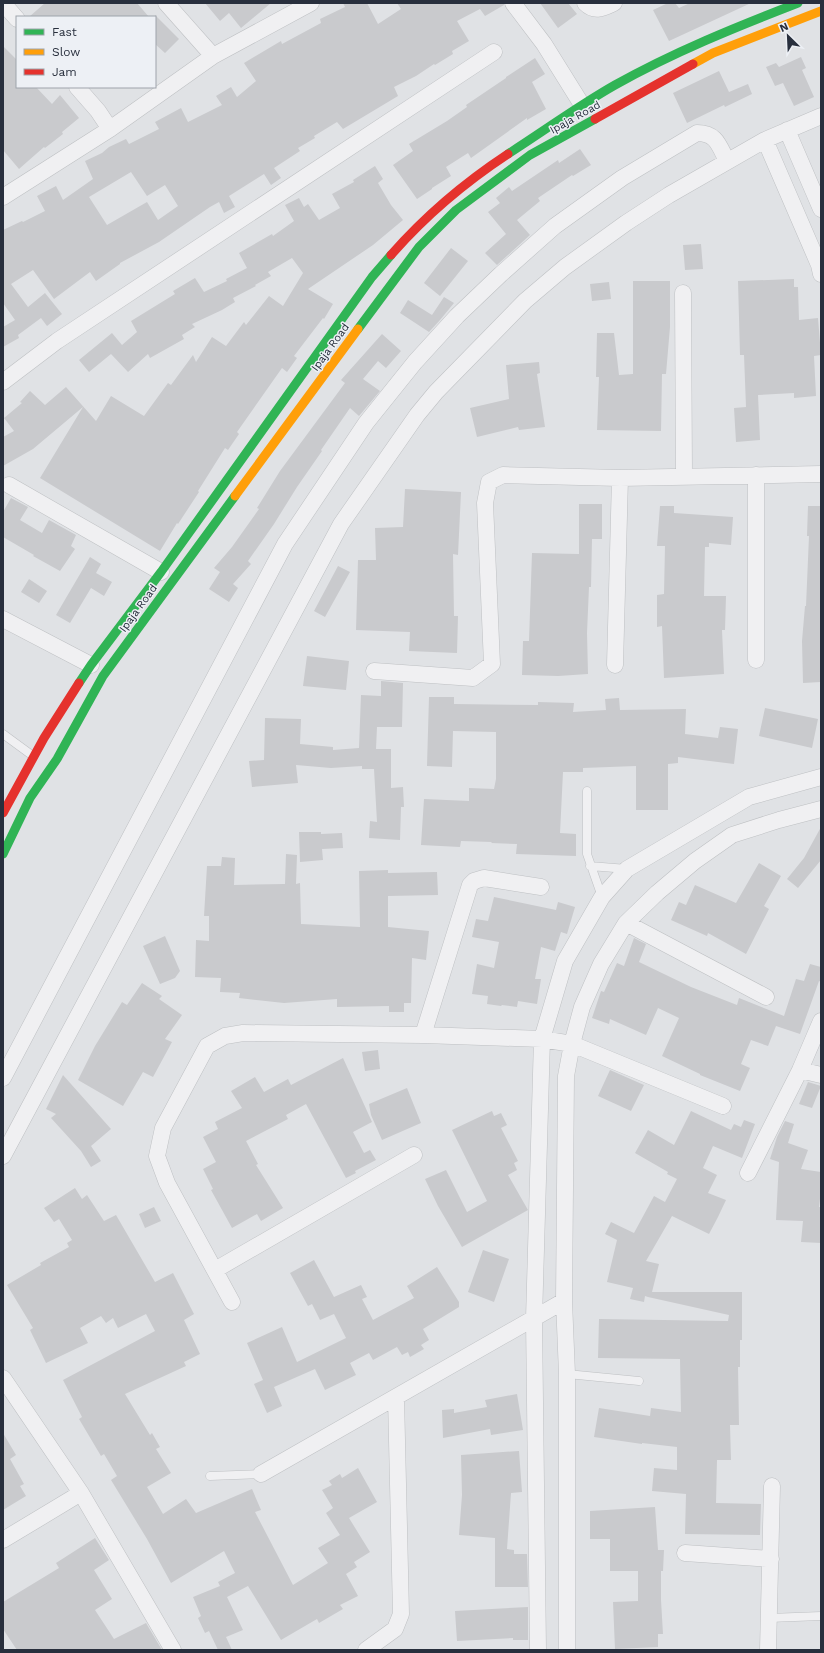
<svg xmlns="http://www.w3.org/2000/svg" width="824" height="1653" viewBox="0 0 824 1653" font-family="'Work Sans',sans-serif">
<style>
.building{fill:#c9cacd;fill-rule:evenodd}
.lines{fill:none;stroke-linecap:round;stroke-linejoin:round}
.lane-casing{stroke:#bec0c3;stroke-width:9}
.street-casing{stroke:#bec0c3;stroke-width:17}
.lane{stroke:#f0f0f2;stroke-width:8}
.street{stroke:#f0f0f2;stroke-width:16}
.fast{stroke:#30b455;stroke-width:9}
.slow{stroke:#ff9f0a;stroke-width:9}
.jam{stroke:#e5322d;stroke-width:9}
.labels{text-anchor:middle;stroke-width:3;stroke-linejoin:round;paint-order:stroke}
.street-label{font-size:11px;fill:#282f3d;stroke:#edf0f5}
</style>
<rect width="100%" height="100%" fill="#e0e2e5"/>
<path class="building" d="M45,3H137L149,17H29Z
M205,3H271L241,28L229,13L220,21Z
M343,3H367L378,24L401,9L397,3H504V5L485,16L480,9L457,21L469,41L452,51L453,54L435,65L434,64L416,76L394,87L398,96L343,129L337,122L314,136L315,138L298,148L300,151L274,168L281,178L271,185L264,174L229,196L235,207L224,213L219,202L210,207L159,242L120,263V264L96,281L90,272L54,299L33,270L11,284L28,307L45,293L62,314L47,326L41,318L18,335L19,338L3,347V327L15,320L3,303V230L22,221L23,222L45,211L37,196L56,186L63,200L93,179L85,161L102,153L109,147L126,139L129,144L159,129L155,122L181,108L188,122L222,105L216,96L231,87L237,97L256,81L244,63L281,41L282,44L321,23L320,19L345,7ZM131,172L147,196L165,185L178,206L158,220L147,202L107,225L89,197Z
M540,3H568L577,14L558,28Z
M668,3H675L679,8L690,3H751L669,41L653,10Z
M155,15L179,39L165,53L155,44Z
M3,46L17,60V87H36L52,104L60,95L79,118L62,132L63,134L45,148L44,147L19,169L3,150Z
M801,57L806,68L802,70L814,97L794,106L783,83L775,86L766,67L776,63L779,67Z
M535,58L545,74L532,82L546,109L527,120V118L471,158L468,153L446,167L451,176L432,188V189L417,199L393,165L413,151L409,144L447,121L467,107L466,105L506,78V77Z
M719,71L729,92L748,84L752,94L725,107L724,105L687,123L673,93Z
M580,149L591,165L573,176L572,175L538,198L540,201L517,220L530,235L497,265L485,253L506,234L488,212L500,203L496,198L509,187L512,191L558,160L559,163Z
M375,166L383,179L378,183L391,205L403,220L373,245L308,289L333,304L324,319L323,318L294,356L297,358L287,372L282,368L237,432L239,434L228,450L225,448L198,491L199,492L178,524L177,523L160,551L40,478L83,407L33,449L3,466V437L14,431L4,418L22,403L20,402L30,391L45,405L66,387L96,421L111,396L144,416L168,383L171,385L193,355L196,362L212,337L226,346L244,322L246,325L269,296L283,306L303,273L292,258L268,272L271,276L255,285L256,286L233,298L235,302L222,310L192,324L195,327L182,335L184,339L150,358L148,354L128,372L111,354L89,372L79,360L112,333L122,345L137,332L131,321L175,294L173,291L195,278L204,292L227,281L226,279L247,268L239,253L272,234L273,236L294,221L285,205L299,198L304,207L308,204L319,220L340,208L332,194L354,182L353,180Z
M701,244L703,269L685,270L683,245Z
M451,248L468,261L440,296L424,283Z
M794,279V287H798L799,320L818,318L821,355L814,356L816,396L794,398V393L758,395L760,440L736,442L734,408L746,407L744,355H740L738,281Z
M633,281H670V327L666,374H662L661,431L597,430L599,377H596L597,333H614L619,375L633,374Z
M609,282L611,299L592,301L590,284Z
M444,297L454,303L440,320L432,315Z
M408,300L440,320L429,332L400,313Z
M382,334L401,351L386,368L378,361L363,379L380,391L359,416L350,408L321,450L322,451L297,487L274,524L248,561L251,564L233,584L238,588L229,602L209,589L220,572L214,568L232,547L259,509L257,508L280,471L345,383L341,380Z
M539,362L540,373L537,374L545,427L519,430L518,427L477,437L470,408L509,399L506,365Z
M405,489L461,492L458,555L453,554L454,616H458L457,653L409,651L410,632L356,630L358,560H376L375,528L403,527Z
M11,498L28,507L20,520L42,533L49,520L76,535L71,546L75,549L60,571L33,556L34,555L3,537V512Z
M579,504H602V539H592L591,587H589L587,633L588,674L558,676L522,675L523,641H529L532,553L579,554Z
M660,506H674V513L733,517L731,545L709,543V547H705L704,596H726L725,630H722L724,674L664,678L662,626L657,627V595L664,594L665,546H657Z
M808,506H821V682L803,683L802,641L805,606H806L809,536H807Z
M90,557L101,564L96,573L112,582L104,596L91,588L70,623L56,615Z
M338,566L350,572L325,617L314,611Z
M29,579L47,591L39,603L21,592Z
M307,656L349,661L346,690L303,686Z
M381,681L403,683L402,727H377L376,749H391V788L403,787L404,807H401L400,840L369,838L370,821L377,822L374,769H362V766L331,768L296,765L298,783L252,787L249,761L264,760L265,718L301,719L300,744L333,747V750L359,748L361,695L381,696Z
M429,697H454V704L538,705V702L574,703L573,712L606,710L605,699L619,698L620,710L686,709L685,734L718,738L720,727L738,729L734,764L678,757V763L668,764V810H636V766L583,768V772H563L560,833L576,834V856L516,854L517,844L491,843L492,842L461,841L460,847L421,845L424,799L469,801V788L494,789L496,779V732L453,731L452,767L427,766Z
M765,708L818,719L812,748L759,736Z
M821,827V860L798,888L787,879L804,858Z
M299,832H321V834L342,833L343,848L322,849L323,860L300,862Z
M286,854L297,855L296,884L300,883L301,924L360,927L359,871L388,870V873L437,872L438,895L388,896V927L429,931L426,960L412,958L411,1003H404V1012H389V1006L337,1007V999L284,1003L239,998L240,993L220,992L221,978L195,977L196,940L209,941V916H204L207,866H221L222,857L235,858L234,885L285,884Z
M759,863L781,876L764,906L769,909L746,954L708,933L707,936L671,920L679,902L686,905L695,885L736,903Z
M494,897L556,910L558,902L575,907L567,934L561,932L555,951L541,947L535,979H541L537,1004L518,1001L517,1007L502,1005L501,1006L487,1004L488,996L472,994L477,964L494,968L499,942L472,937L476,919L488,921Z
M165,936L180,971L175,978L160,984L143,946Z
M634,938L646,944L639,962L691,987L737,1005L739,998L784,1016L796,979L804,981L810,964L821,967V982L819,981L800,1034L776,1026L768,1046L751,1040L741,1064L750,1068L740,1091L700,1075V1074L662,1056L679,1018L658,1008L646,1035L610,1019L609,1024L592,1018L601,991L604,992L617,963L624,966Z
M142,983L162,996L159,999L182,1015L165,1039L172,1042L153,1077L143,1072L123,1106L78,1080L95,1046L122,1002L127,1005Z
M378,1050L380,1069L365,1071L362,1052Z
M343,1058L372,1122L353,1132L364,1153L370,1150L376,1160L355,1171L356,1173L346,1178L306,1104L286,1115L288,1119L246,1141L258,1164L256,1165L283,1208L261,1221L257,1214L232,1228L211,1190L213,1189L203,1169L216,1162L203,1137L218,1129L215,1122L242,1108L231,1091L255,1077L264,1092L288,1079L291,1085Z
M610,1070L644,1085L631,1111L598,1096Z
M63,1075L111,1129L91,1146L101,1161L91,1167L81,1151L51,1118L56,1114L46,1109Z
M808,1082L821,1086L812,1108L799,1104Z
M407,1088L421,1123L382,1140L371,1115L369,1104Z
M492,1111L494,1116L501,1113L507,1125L501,1128L518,1161L514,1163L517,1170L508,1175L528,1210L462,1247L438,1206L425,1179L446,1170L467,1212L487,1201L452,1130Z
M691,1111L731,1130L734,1124L741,1127L744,1120L755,1124L742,1158L713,1146L703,1168L717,1175L708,1193L726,1200L718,1217L709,1234L672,1216L646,1261L659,1264L652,1292H742V1340H740V1367H738L739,1425H730L731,1460H717L716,1503L761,1504L760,1535L685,1534L686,1494L652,1491L654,1468L677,1470V1447L642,1443V1444L594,1437L599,1408L650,1416L651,1408L681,1412L680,1359L598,1358L599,1319L728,1321L729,1315L648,1297L645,1296L644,1302L630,1299L633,1288L607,1282L617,1240L605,1234L611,1222L634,1233L654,1196L665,1202L677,1179L667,1174L668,1172L635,1153L648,1130L674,1145Z
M785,1121L794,1124L788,1143L808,1150L801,1169L821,1172V1191L819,1207H821V1243L801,1242L803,1221L776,1220L779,1162L770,1159L777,1137Z
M75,1188L82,1199L87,1195L104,1221L116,1215L155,1282L173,1273L194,1314L184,1320L200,1354L184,1362L186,1366L125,1394L150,1435L152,1433L160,1447L156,1449L171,1473L147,1487L163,1514L186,1499L196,1513L252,1489L261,1510L255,1512L293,1585L328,1563L318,1548L340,1535L326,1513L333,1508L322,1490L332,1485L329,1481L340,1474L342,1478L358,1468L377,1502L349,1518L370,1552L354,1562L357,1567L346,1574L358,1596L340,1605L343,1609L319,1623L317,1619L281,1640L248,1586L227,1597L243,1630L226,1637L232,1650H218L209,1631L205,1633L198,1618L201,1616L193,1597L220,1586L218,1582L235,1573L224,1551L171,1583L147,1539L111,1480L117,1476L104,1454L101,1456L79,1419L82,1417L63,1380L155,1331L146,1314L118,1328L113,1318L106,1323L101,1316L80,1328L88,1343L46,1363L30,1330L33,1328L7,1285L41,1265L40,1263L69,1247L67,1243L72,1240L59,1219L54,1222L44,1208Z
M154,1207L161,1221L145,1228L139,1214Z
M483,1250L509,1259L494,1302L468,1292Z
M314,1260L334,1297L361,1285L367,1297L362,1299L373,1320L414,1298L407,1286L437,1267L459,1302V1307L423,1329L429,1340L421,1345L424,1349L410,1357L408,1352L402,1355L397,1347L373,1360L369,1353L350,1363L356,1375L325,1390L315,1369L274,1387L282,1406L267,1413L254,1384L263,1380L247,1343L282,1327L297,1362L346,1338L334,1314L320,1320L312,1304L308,1306L290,1273Z
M517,1394L523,1430L491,1435L490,1429L443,1438L442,1410L454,1409V1413L487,1407L485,1400Z
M3,1433L16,1455L10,1459L24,1484L20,1486L26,1496L3,1510Z
M519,1451L522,1492L511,1493L507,1549L514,1550V1554H527L528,1587H495V1538L459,1535L462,1495L461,1455Z
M655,1507L658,1550H664L663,1571H661V1600L663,1634H658V1647L615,1649L613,1602L638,1601V1571H610V1539H590V1511Z
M95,1538L109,1560L94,1570L112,1599L95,1610L114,1639L146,1623L162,1650H17L3,1629V1602L59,1568L56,1563Z
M528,1607V1640H513V1638L457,1641L455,1611Z"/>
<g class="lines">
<defs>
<path id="lane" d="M3,734L33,756
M587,791V854L602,897
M590,866L627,869
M567,1374L639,1381
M210,1476L261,1474
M769,1618L821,1616"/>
<path id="street" d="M3,3L17,19
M166,3L213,56
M513,3L544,44L582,105
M585,3C595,13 603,8 614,3
M77,87L98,111L110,129
M787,130L821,209
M765,140L819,265L821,274
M3,197L110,129L213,56L311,3
M683,293L684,476
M3,382L57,341L494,52
M756,475V660
M9,485L161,572
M3,619L91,665
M615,665L620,478
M374,671L473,678L492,664L485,503L489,482L503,475L620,478L821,474
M626,923L766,997
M423,1035L470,885L474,881L484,878L541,887
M800,1070L821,1075
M3,1078L285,544L366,423L415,362L457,316L501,274L555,226L622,178L697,133C717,133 719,146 727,161
M3,1156L341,524L417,415L436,392L525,301L565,267L626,223L669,195L765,140L821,116
M748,1173L800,1070L821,1021
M215,1270L414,1155
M232,1302L167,1183L157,1156L163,1128L207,1046L225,1036L243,1033L423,1035L542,1039L572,1044L723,1106
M3,1378L81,1493L173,1650
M261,1474L564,1301
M3,1540L81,1493
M685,1553L771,1559
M366,1650L395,1629L401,1614L396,1397
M538,1650L534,1319L542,1039L565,961L602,897L627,869L749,797L821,777
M567,1650V1374L564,1301L566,1076L572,1044L582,1007L601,964L626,923L657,893L695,861L732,835L779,820L821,809
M768,1650L772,1486"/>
</defs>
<use href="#lane" class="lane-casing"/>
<use href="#street" class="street-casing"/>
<use href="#lane" class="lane"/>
<use href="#street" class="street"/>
<path class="fast" d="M508,154C544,131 578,106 615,85C674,52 736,27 798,3
M358,329L419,247L456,210L530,155L595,119
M79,683L91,665L161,572L372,277L391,255
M3,854L30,798L57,759L103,676L235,496"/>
<path class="slow" d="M693,64L713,53L821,11
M235,496L358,329"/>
<path class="jam" d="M595,119L693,64
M391,255C426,215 464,183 508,154
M3,813L44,738L79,683"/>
</g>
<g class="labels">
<g class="street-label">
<text transform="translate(575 117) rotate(-29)" y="4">Ipaja Road</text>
<text transform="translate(330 347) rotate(-54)" y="4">Ipaja Road</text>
<text transform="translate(138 608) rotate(-54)" y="4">Ipaja Road</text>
</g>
</g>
<rect width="824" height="1653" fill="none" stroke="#282f3d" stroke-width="8"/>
<rect x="16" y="16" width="140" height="72" fill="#edf0f5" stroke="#9ea3ab"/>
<rect x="24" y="29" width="20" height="6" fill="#30b455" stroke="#9ea3ab"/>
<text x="52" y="36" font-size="12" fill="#282f3d">Fast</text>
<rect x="24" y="49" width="20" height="6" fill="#ff9f0a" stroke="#9ea3ab"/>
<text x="52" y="56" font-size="12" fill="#282f3d">Slow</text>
<rect x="24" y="69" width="20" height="6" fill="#e5322d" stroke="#9ea3ab"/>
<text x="52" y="76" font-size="12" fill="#282f3d">Jam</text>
<g transform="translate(788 36) rotate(336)" stroke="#edf0f5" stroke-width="3" paint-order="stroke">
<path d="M0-3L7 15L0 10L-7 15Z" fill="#282f3d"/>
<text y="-6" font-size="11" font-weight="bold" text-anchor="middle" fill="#282f3d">N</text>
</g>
</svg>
